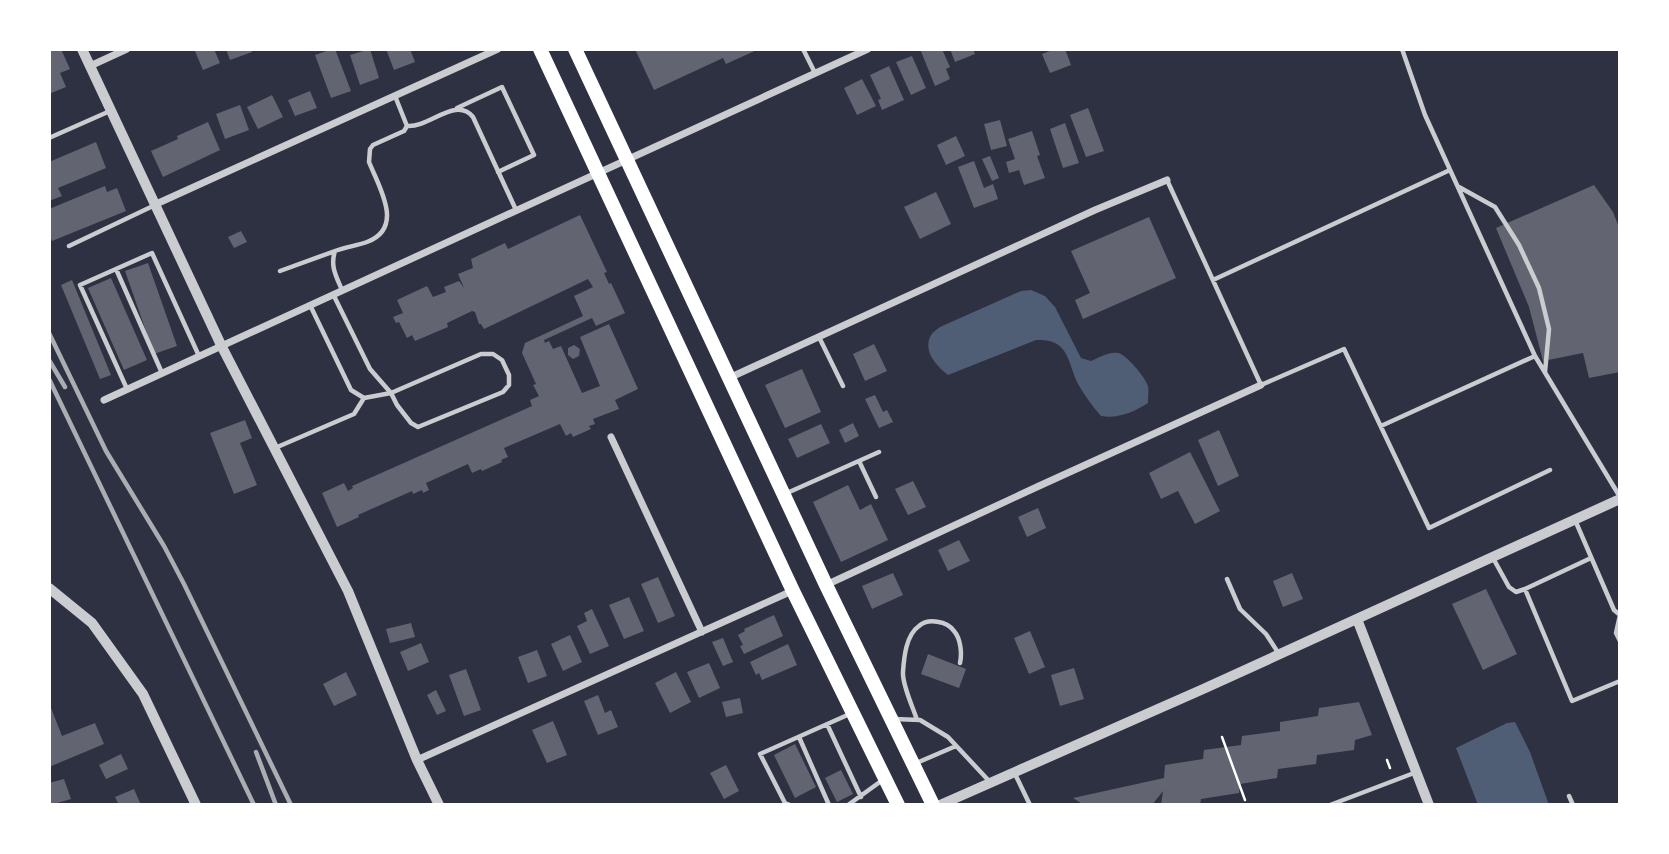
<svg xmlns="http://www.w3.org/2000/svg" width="1669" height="854" viewBox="0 0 1669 854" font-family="Jost,sans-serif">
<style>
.water{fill:#4f5d75}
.building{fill:#626471}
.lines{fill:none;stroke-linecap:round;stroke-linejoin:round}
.path{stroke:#fff;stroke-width:2.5}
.service{stroke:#caccd0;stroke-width:4.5}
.minor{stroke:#caccd0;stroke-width:7}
.tertiary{stroke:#caccd0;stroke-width:10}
.primary{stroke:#fff;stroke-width:14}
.rail{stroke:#abadb3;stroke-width:4.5}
</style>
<rect width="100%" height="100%" fill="#2d3142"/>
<path class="water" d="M1031,290L1045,296L1055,307L1081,358L1091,361C1098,358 1109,351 1118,353C1127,355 1145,377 1148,386C1149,391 1148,397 1148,403C1134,412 1118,419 1101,416C1092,406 1085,396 1078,384C1067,361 1069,338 1036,340L948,375C937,366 922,352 931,335C933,332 937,329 940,327L1021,291Z
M1515,722L1530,752L1549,805H1478L1456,748L1507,723Z"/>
<path class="building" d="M49,49H61L70,69L60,73L66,87L49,94Z
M194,49H214L220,63L203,70Z
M226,49H251L252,52L230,60Z
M332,49H335L351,91L331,98L315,55Z
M370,49L379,78L360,85L350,55Z
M386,49H410L415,62L394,70Z
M635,49H759L726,64L723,58L654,90Z
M920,49H942L950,67L946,69L950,79L935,86Z
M950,49H973L975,54L955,62Z
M1055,49H1065L1071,65L1050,73L1042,54Z
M912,56L926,88L911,95L896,62Z
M889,66L904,100L882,110L878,100L881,99L870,75Z
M862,79L876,106L857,115L844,88Z
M310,91L317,108L295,116L288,100Z
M272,95L283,117L258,129L247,107Z
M240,105L249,130L225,139L216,114Z
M1088,108L1104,151L1086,157L1070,115Z
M1000,120L1007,146L991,150L984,124Z
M208,122L220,150L163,177L151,151L178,139L177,136Z
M1065,123L1079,163L1063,168L1050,129Z
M1032,131L1040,155L1037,156L1045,178L1024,185L1019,170L1009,173L1006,162L1015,159L1008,139Z
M956,136L965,156L946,165L937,145Z
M96,142L106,168L58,188L62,196L49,201V162Z
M990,156L999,178L992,181L982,159Z
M974,161L984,188L993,184L998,199L974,208L958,167Z
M1594,185L1613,212L1620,230V372L1589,378L1583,353L1543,361L1529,307L1496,228Z
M105,186L107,192L117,188L126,211L52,241L49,234V209Z
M936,192L951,224L920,239L904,207Z
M580,215L607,272L604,273L609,284L611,283L625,313L596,326L592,318L544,340L545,343L549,341L553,349L561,346L582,393L600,386L580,337L609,324L638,389L615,400L619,409L593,419L595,424L589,426L591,429L573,437L571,433L566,436L560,424L504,448L508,457L501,460L502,462L482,471L481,469L472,473L468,464L426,483L429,490L423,493L422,490L413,494L412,491L358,515L359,517L337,527L322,493L344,483L348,491L353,488L352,486L532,406L530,400L539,396L533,385L536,384L522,353L525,343L583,316L574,296L593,287L588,279L484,329L481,324H479L475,312L472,311L447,323L448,327L415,341L412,335L407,338L399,322L396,323L393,317L403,313L397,300L427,286L433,297L446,292L444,287L459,281L464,288L458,274L473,268L471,259L505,243L508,249Z
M1149,217L1176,278L1083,319L1075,300L1090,293L1071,251Z
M241,231L247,242L234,248L228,237Z
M148,263L177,346L154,354L125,271Z
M111,278L147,360L124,370L88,288Z
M72,280L111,375L100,379L61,285Z
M874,344L887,371L865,381L853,354Z
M574,345L580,349L579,356L573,359L568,355V348Z
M802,369L821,412L785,428L765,385Z
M875,395L883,412L887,410L893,422L879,428L865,399Z
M245,420L252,438L240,443L257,485L234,494L210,433Z
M853,423L859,436L845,443L839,430Z
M821,424L830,443L797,458L788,439Z
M1219,430L1239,476L1218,486L1198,440Z
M1190,452L1220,511L1195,524L1178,491L1161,499L1149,473Z
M913,481L926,507L908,515L895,489Z
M848,485L860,510L871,504L888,540L841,562L813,502Z
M1038,508L1046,528L1027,537L1018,517Z
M959,540L970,561L948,571L938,550Z
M893,573L903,595L872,609L862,586Z
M1292,573L1303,599L1283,607L1273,581Z
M658,577L675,616L658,623L641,584Z
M1486,589L1517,654L1483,670L1452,604Z
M629,597L644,631L624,639L609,605Z
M592,609L609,646L590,654L577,626L587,621L584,613Z
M774,615L783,636L744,654L740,646L743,645L738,635L745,631L744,629Z
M411,623L415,637L390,643L386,629Z
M1030,631L1045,667L1029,674L1014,638Z
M570,635L582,662L563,671L551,644Z
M723,638L733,662L723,666L712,642Z
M421,643L429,662L408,671L400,652Z
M788,644L797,665L762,680L759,673L756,675L750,662Z
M537,650L547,676L528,683L518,657Z
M928,654L966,669L959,688L921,674Z
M709,663L720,688L699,698L687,672Z
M1074,668L1084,699L1060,706L1051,675Z
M466,669L481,710L464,716L449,675Z
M346,672L357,695L334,706L323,684Z
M676,672L691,702L670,713L655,683Z
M436,690L446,711L437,715L427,695Z
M598,695L605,713L611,710L618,727L598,735L584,701Z
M740,698L743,713L726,717L722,702Z
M1359,702L1372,735L1355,740L1354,750L1317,755L1316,764L1278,769L1277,778L1240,784L1239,793L1201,799L1200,805H1161L1163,791L1152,805H1109V803L1104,804L1105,805H1084L1073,798L1164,778L1165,765L1203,759L1204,750L1241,745L1242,736L1280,731V722L1318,716L1319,708Z
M49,703L62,736L95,723L104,744L49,767Z
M553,721L567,755L547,763L532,730Z
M795,744L816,787L795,798L774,755Z
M121,754L128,769L106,779L99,765Z
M726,765L739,791L724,799L710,773Z
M841,770L853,794L837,802L825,778Z
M64,779L71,799L50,805L49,783Z
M134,789L141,805H119L115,797Z"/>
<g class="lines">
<path class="path" d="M1222,737L1245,800
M1387,760L1390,768"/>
<path class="service" d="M803,49L815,73
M1402,49L1425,115L1535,356L1620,497
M457,108L502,87L534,155L498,172
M407,126C429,128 456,96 473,117L516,210
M49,138L110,111
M1167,180L1261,385L1344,349L1429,528L1550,470
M1459,187L1495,207L1519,245L1539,288L1549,329L1545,372
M69,246L153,206
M116,269L162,373
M280,271L335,251
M1213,280L1450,170
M342,290C336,276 330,266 335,251C345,247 356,246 367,242C405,228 379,187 369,162L370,149L373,145L404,131L407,126L395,96
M310,305L351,390L364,398L391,393L481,354H493L502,360L509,375V385L503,392L418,427L411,423L397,405L391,393L370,369L333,294
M819,337L843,386
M127,389L80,285L152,253L199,356
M1381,426L1535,356
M275,448L354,414L364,398
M859,461L876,497
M787,493L879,452
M1575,520L1614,610L1620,615
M1493,558L1509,587L1516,592L1525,589L1591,558
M1227,579L1240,609L1266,634L1279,654
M1525,589L1572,701L1620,681
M1620,615L1616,633L1620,641
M894,719L920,720L948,737L990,782
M917,720C913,707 902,685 903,672C904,657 906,635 919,626C928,618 947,621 954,631C961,639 962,654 960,663
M827,724L861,797
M799,737L829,805
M914,764L956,746
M1015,774L1030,805
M1569,796L1573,805
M790,805L785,803L760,754L852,713
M848,805L884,779
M1330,805L1414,773"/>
<path class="minor" d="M90,66L127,49
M154,205L498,49
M729,378L1095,210L1167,180
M104,400L868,49
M611,437L702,632
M826,585L1039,486L1261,385
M417,760L792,591"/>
<path class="tertiary" d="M82,49L221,345L348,591L417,760L439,805
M49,588L92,623L143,694L196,805
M1357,619L1429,805
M940,805L1201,690L1620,499"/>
<path class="primary" d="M540,49L793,591L898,805
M575,49L826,585L933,805"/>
<path class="rail" d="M49,333L106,451L164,546L184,584L291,805
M49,360L65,387
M49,379L254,805
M256,752L276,805"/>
</g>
<rect width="1669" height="854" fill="none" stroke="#ffffff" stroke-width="102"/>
</svg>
